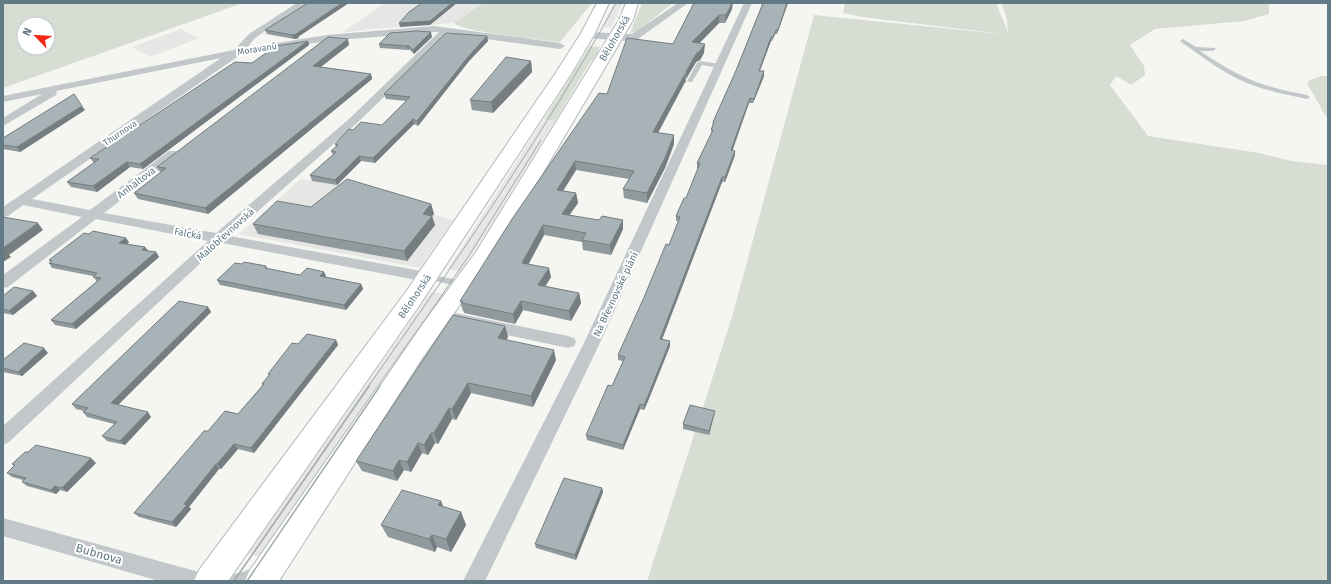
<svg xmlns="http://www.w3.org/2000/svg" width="1331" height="584" viewBox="0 0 1331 584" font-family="'Fira Sans',sans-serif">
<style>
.built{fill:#e6e6e4}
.green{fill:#d7ddd2;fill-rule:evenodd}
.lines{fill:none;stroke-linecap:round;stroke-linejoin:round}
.primary-casing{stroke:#b2b9bc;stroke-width:2}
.service{fill:#c2c7ca;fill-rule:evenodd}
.minor{fill:#c2c7ca;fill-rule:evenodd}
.primary{fill:#fff;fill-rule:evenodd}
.tram-far1{stroke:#a0a9ad;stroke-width:1}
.tram{stroke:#a0a9ad;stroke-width:1.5}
.wall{fill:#909a9d}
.shaded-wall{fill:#757d80}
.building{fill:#a7b3b7;stroke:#757d80}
.labels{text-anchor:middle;stroke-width:4;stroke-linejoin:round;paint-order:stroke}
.far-street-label{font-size:9px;fill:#617a85;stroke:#fff}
.street-label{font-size:10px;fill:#617a85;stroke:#fff}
.near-street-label{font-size:12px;fill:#617a85;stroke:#fff}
</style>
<rect width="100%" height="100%" fill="#f5f5f1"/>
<path class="built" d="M385,3H483L454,23L362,30L342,33Z
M614,3H623L611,28L602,27Z
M181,29L199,38L150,57L132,47Z
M544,119L555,121L490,227L461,271L448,269Z
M301,179L337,185L453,220L420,268L239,234Z
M431,292L445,294L275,547L257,556L248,554Z"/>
<path class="green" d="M9,3H243L3,88V4ZM24,24H48V48H24Z
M483,3H592L560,42C544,40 462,32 454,23Z
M642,3H673L636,32L630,33Z
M845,3H996L1008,32L1007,19L1001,3H1269V14L1244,21L1155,29L1130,45L1144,66L1145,75L1131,85L1116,76L1110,85L1148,136L1259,153L1291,161L1328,165V581H647L732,317L814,15L1011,35L862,17L843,13Z
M590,46L600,47L598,50L600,51L589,64L555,121L544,119Z
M1321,76H1328V120L1308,85V81Z"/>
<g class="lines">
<defs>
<path id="primary" d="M597,3H609L594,35L571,74L421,303L228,581H194L199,570L405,293L555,74L580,35Z
M626,3H638L633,20L491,261L423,357L279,581H245L250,570L407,345L476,252L619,20Z"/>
</defs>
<use href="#primary" class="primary-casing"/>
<path class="service" d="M1183,39L1196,47L1215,48L1216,49L1213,51H1200C1238,77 1262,87 1307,95L1310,97L1307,99C1283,94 1258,89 1236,78C1216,68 1199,54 1181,42L1180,41Z
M700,61L720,64L723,66L720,68L702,65L692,82H688L687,81L697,63Z
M427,274L464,281L468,284L464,287L424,279L423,277L424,275Z
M256,566L260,567L262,571L260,575L248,581H217L219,577L243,572Z"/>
<path class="minor" d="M297,3H307L255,38L247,48L327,35L434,26L560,43L565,46L560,49L448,34L441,42L357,123L230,236L427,272L432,273L434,277L432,281L427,282L222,243L9,442L3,445V426L208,241L96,219L8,287L3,288V275L82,217L23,205L8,216L3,217V207L221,58L56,91L57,93L56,95L3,126V118L42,94L3,102V96L234,50L249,34ZM434,32H439L349,119L216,233L104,213L177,157L179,154L177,151H169L90,210L32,199L240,55L327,41Z
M678,3H688L638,39L626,41L587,38L582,35L587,32L632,34Z
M744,3H752L599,345L485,581H463L583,345Z
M441,310L568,336L574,338L576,342L574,346L568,348L436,320L433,316L436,312Z
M3,518L195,571L202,574L206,581H159L3,536Z"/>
<use href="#primary" class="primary"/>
<path class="tram-far1" d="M368,387C455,262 543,137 616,3
M379,387L470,254L541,140"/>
<path class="tram" d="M234,581L369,386
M247,581L380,386"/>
</g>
<path class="wall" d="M308,3L298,37L299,38L294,39L267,34L265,30Z
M694,3L732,9L725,23H719L699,43L704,53L700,60L696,62L686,79V83L685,82L658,133L674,144L665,168L647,203L624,198L623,189L629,179L576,170L563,191L576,193L578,203L569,215L623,229L611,255L583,250L582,242L544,235L528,264L551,277L545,286L579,293L581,303L571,321L523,310L515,324L464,313V312L463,311L460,301L607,94L673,44Z
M763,3H788L777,34H775L772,41H771L760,71L764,76L753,103H749L740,127L732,150L735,151V155L725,182H722L662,340L670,346L648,401L644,410L640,409L623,450L587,440L586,435L612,386L623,361L618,360V355L669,245L678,221H676V216L686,198L698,168H697V163L711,134L713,122L735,73Z
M487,36L488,41L469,61L418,126L414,124L375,163L361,161L337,185L312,181L310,175L333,155L331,151L336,147L335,144L353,130L382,125L406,101L386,99L384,94Z
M432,37L414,54L409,49L408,50L380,48L379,44Z
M308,41L309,45L143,169L130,167L97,192L71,187L67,182L94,163L90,158L252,63Z
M349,45L321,67L371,74L372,79L208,214L138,199L134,193L161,173L157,167Z
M531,61L532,72L493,113L472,110L470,100Z
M85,110L20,152L3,149V138Z
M431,204L434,214L432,216L435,225L407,261L258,234L253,224L311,207Z
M129,242L127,244L145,247L148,251L156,252L159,257L76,329L55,325L51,320L97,282L93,276L52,268L49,263L51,262L49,260Z
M242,264L266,266L268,269L300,275L324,272L326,276L325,277L361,284L363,289L346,310L220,285L217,280Z
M33,291L37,296L13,315L3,313V296Z
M208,307L211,312L118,405L151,417L125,445L107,441L102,436L114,424L87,417L83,412L84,411L76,409L72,404Z
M505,326L508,337L506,340L556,360L533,407L471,393L456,420L452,419L438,444L435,443L428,455L422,453L411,472L404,470L397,481L362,471L356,461Z
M336,340L338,345L254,453L238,449L221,469H219L189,507L191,509L176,527L139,517L134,513L208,431L238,414L263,385L262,384L269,375L268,374L298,344Z
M48,353L22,376L3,372V360Z
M715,411L709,435L683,429V424Z
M96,463L67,492L60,490L56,494L27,486L22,482L23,480L12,477L7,473L14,465L12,464Z
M602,488L603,492L576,560L536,548L535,544Z
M441,501L443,507L461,512L466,525L451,552L437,547L435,552L388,537L381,525Z"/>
<path class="shaded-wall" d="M342,3H349L298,37L299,38L294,39L292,35L296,34Z
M452,3H457L430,25L400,27L399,23Z
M732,3H733L732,9L725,23L726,15Z
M787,3H788L777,34L778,30Z
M719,15V23L692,51V42Z
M776,30L775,34L772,41L773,37Z
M431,32L432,37L414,54L413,50Z
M487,36L488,41L469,61L418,126L417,121L468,57Z
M771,37V41L758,75L759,71Z
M348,39L349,45L315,71L313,66Z
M308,41L309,45L143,169L140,164Z
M705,44L704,53L700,60L696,62L686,79V72L696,54Z
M408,45L409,49L408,50L407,46Z
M531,61L532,72L493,113L491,102Z
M764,71V76L753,103L754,99Z
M371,74L372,79L208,214L205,208Z
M685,74V82L653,142V132Z
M750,98L749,103L731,155V150Z
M82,106L85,110L20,152L17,147Z
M413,119L414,124L375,163L373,158Z
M674,135V144L665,168L647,203V193Z
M735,151V155L725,182V177Z
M359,156L361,161L337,185L335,180Z
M575,161L576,170L558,199L557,190Z
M127,162L130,167L97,192L93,186Z
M722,177V182L660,344V339Z
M576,193L578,203L564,223L562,214Z
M431,204L434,214L432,216L435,225L407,261L404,251L423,214Z
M623,220V229L611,255L610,245Z
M38,223L43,230L9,255L11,257L3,262V248Z
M543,225L544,235L524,273L522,263Z
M126,238L129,242L123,248L119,243Z
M145,247L149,252L142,250Z
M156,252L159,257L76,329L72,324Z
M549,268L551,277L540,295L538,285Z
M324,272L326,276L322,281L320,276Z
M361,284L363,289L346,310L344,305Z
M33,291L37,296L13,315L9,311Z
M579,293L581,303L571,321L569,311Z
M521,301L523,310L515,324L513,314Z
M208,307L211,312L115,408L111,403Z
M505,326L508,337L501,349L498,338Z
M336,340L338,345L254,453L251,448Z
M670,341V346L648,401L644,410V405Z
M44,348L48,353L22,376L18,372Z
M554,350L556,360L533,407L531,396Z
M468,383L471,393L456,420L452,409Z
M640,404V409L623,450V445Z
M449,408L452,419L438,444L434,433Z
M715,411L709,435V431Z
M148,412L151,417L125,445L120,441Z
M431,433L435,443L428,455L424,445Z
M418,443L422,453L411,472L407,462Z
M234,444L238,449L221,469L217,464Z
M91,458L96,463L67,492L62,488Z
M399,460L404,470L397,481L393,471Z
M216,464L219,469L189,507L191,509L176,527L172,522L184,504Z
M55,486L60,490L56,494L51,490Z
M602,488L603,492L576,560L575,555Z
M441,501L446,514L438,505Z
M461,512L466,525L451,552L446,539Z
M432,535L437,547L435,552L429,539Z"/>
<path class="building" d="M308,3H342L296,34H297L292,35L265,30Z
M422,3H452L430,21L399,23L409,12Z
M694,3H732L726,15H719L692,42L705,44L700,51L696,54L686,72L687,74H685L653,132L674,135L665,158L647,193L623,189L634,171L575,161L557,190L576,193L562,214L599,220L602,216L623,220L610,245L582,240L586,233L543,225L522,263L549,268L538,285L579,293L569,311L521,301L513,314L462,303L463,302L460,301L512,219L599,93L607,94L627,38L673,44Z
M763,3H787L778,30H776L773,37H771L759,71H764L754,99L750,98L741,122L731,150L735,151L725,177H722L660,339L670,341L648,396L644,405L640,404L623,445L586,435L608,385L612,386L625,357L618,355L645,295L666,244L669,245L680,217L676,216L684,198H686L700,163H697L713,130H711L714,122H713L735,73Z
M417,31L431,32L413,50L408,45L407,46L379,44L390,33Z
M446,33L487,36L468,57L417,121L413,119L373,158L359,156L335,180L310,175L336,152L331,151L338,145L335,144L349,129L353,130L361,122L382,125L410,97L384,94Z
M328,37L348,39L313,66L371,74L205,208L134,193L166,168L157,167Z
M308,41L140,164L127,162L93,186L67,182L99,159L90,158L235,62L252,63L276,46Z
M506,57L531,61L491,102L470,100Z
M74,94L82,106L17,147L3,145V138Z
M347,179L431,204L423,214L432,216L404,251L253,224L277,201L311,207Z
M3,217L38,223L3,248Z
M93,231L126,238L119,243L145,247L142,250L156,252L72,324L51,320L101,278L93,277L97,273L49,263L52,261L49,260L84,233L89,234Z
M244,262L266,266L265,268L300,275L307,268L324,272L320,276L361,284L344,305L217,280L235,263L242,264Z
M14,287L33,291L9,311L3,309V296Z
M179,301L208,307L111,403L148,412L120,441L102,436L117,422L83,412L88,408L72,404Z
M453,315L505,326L498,338L554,350L531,396L468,383L452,409L449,408L434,433H431L424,445L418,443L407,462L399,460L393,471L356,461Z
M307,334L336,340L251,448L234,444L217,464H216L184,504L187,505L172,522L134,513L204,431H208L225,411L238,414L264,384H262L270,374H268L292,343L298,344Z
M24,343L44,348L18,372L3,368V360Z
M690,405L715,411L709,431L683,424Z
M36,445L91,458L62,488L55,486L51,490L22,482L26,478L7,473L15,465L12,464L25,452H28Z
M564,478L602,488L575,555L535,544Z
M402,490L441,501L438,505L461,512L446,539L432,535L429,539L381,525Z"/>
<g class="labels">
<g class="far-street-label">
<text transform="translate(257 49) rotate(-9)" y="3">Moravanů</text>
<text transform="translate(120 133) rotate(-34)" y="3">Thurnova</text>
</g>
<g class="street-label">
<text transform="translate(614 38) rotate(-60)" y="4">Bělohorská</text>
<text transform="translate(136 182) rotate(-37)" y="4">Anhaltova</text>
<text transform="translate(188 233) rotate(11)" y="4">Falcká</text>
<text transform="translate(225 234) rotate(-42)" y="4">Malobřevnovská</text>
<text transform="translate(615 294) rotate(-65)" y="4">Na Břevnovské pláni</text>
<text transform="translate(414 296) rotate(-56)" y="4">Bělohorská</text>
</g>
<g class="near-street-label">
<text transform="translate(99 554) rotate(16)" y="4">Bubnova</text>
</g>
</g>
<rect width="1331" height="584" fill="none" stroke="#617a85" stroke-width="8"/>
<g transform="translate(36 36) rotate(295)"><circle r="19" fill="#ffffff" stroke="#c0cace"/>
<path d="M0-3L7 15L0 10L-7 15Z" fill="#f22914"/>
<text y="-6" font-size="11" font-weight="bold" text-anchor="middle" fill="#617a85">N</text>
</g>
</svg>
